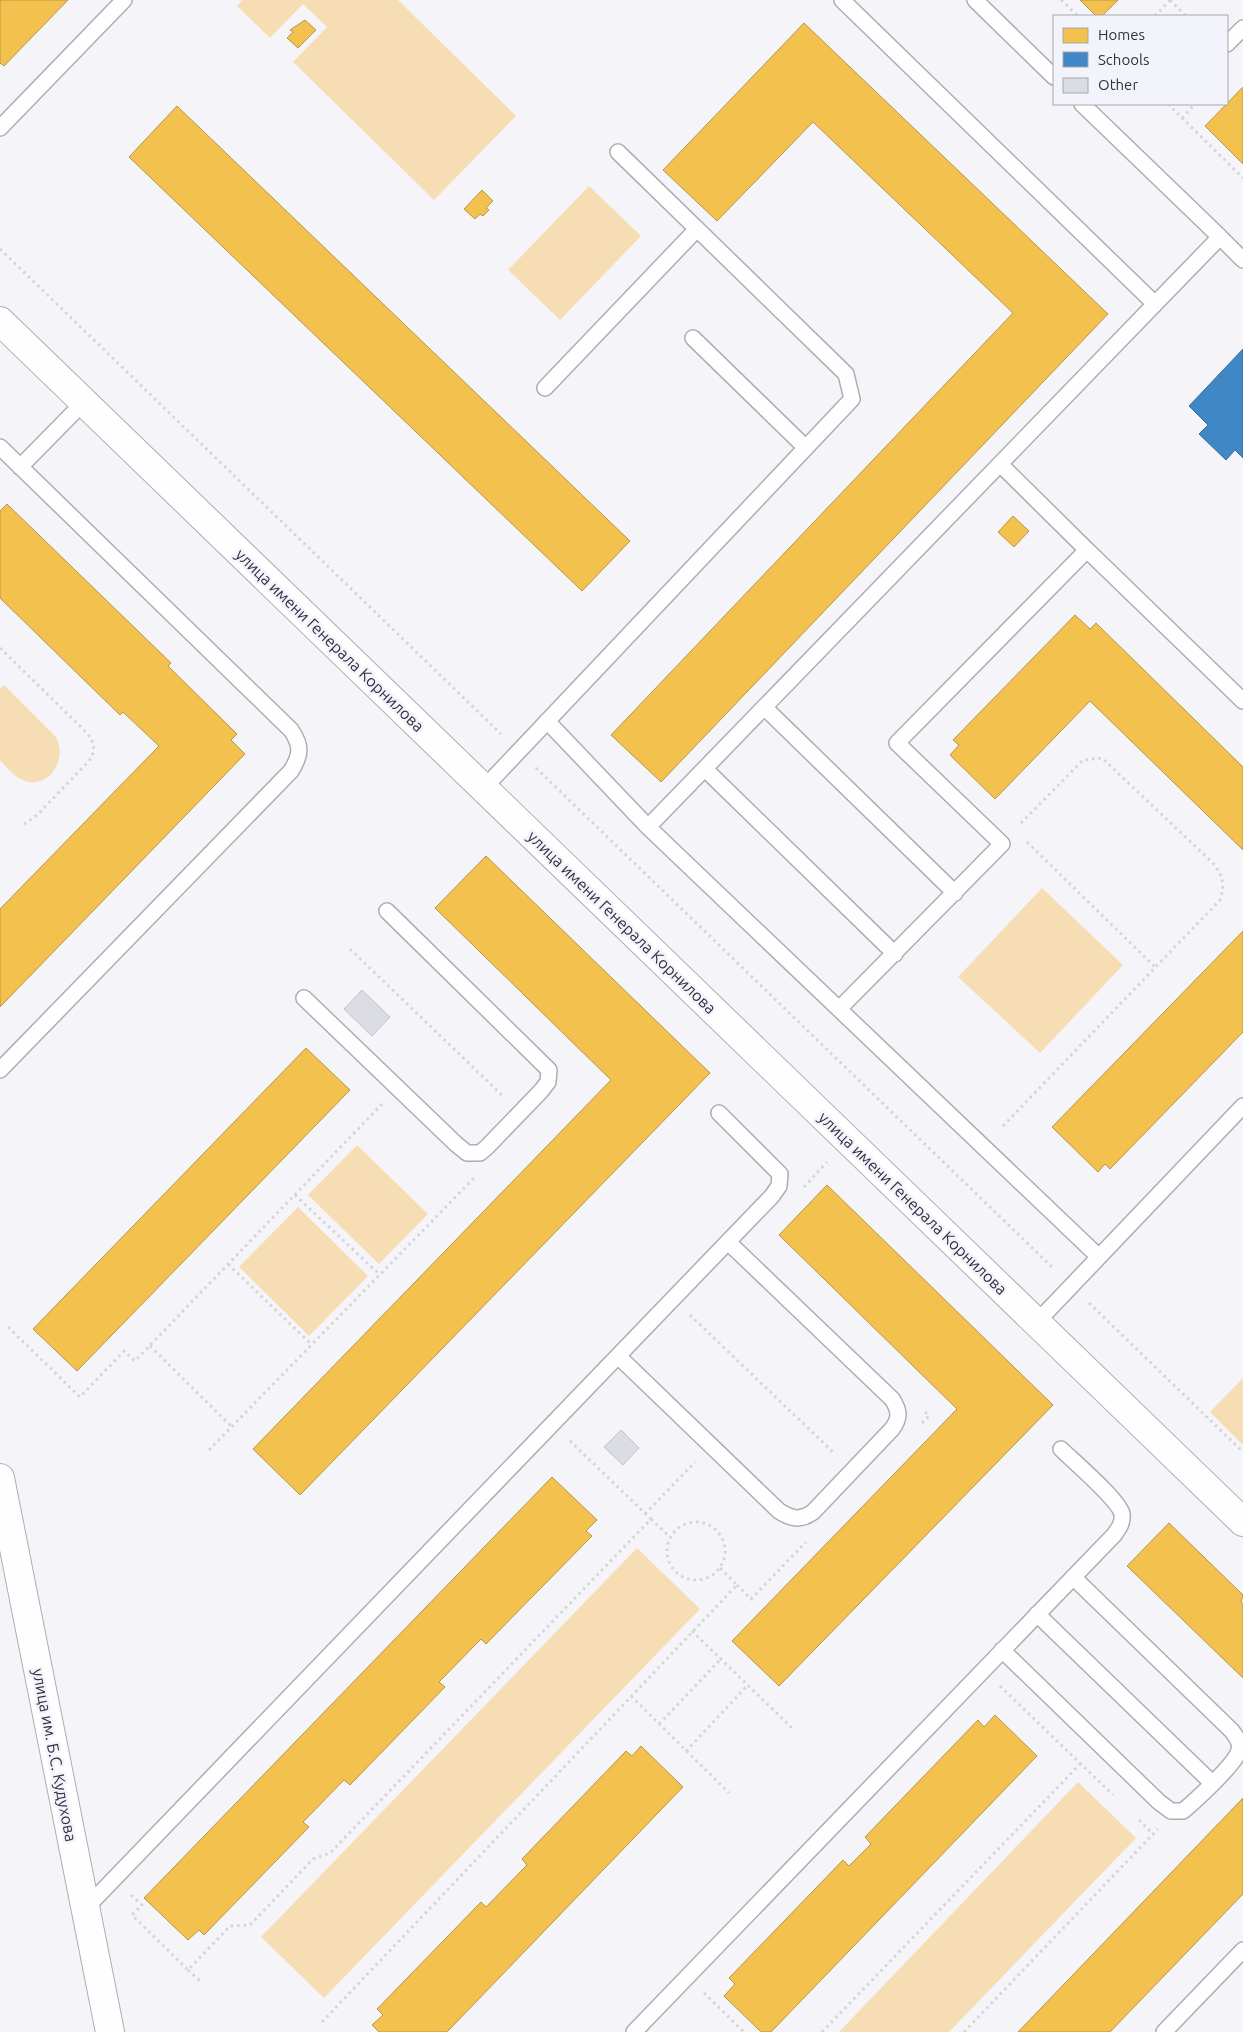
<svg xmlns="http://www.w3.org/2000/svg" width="1243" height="2032" viewBox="0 0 1243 2032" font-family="Ubuntu,sans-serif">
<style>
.green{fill:#f7ddb4}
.homes{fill:#f2c14e;stroke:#b8964a}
.schools{fill:#3f88c5;stroke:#3b6e9d}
.building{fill:#dcdce5;stroke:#c2c2ca}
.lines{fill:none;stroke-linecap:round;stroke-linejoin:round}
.lane-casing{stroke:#adadb5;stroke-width:18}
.street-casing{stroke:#adadb5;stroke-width:30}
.path{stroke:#d5d5d8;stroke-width:3;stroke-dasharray:2.5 4;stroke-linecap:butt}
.lane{stroke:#fefefe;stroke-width:15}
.street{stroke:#fefefe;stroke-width:28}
.labels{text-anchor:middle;stroke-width:5;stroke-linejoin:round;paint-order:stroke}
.street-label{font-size:16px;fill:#31313f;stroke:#f3f4fb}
</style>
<rect width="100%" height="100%" fill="#f5f5f9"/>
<path class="green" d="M242,0H398L516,116L434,200L293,62L327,27L303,4L270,38L237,6Z
M589,186L641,236L560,320L508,270Z
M4,685L56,737C69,763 44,795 17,777C11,773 5,766 0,760V689Z
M1042,888L1123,965L1040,1053L958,977Z
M357,1145L428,1214L379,1264L308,1195Z
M298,1207L368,1276L309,1336L239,1267Z
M1243,1378V1445L1210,1412Z
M637,1548L700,1609L324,1998L261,1937Z
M1078,1782L1136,1838L949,2032H839Z"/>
<path class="homes" d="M0,0H68L4,66L0,63Z
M1080,0H1118L1102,16H1096Z
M305,20L316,30L298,48L287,38L293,32L290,30Z
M804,23L1108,314L661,782L611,735L1013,313L813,122L717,221L663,170Z
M1243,87V164L1205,126Z
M177,106L630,541L582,591L129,157Z
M482,190L493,201L486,208L489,210L483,216L480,214L475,219L464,209Z
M7,504L171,663L168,666L237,734L231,740L245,754L0,1007V909L159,746L123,712L120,715L0,598V511Z
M1013,516L1029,531L1014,547L998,532Z
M1075,615L1090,629L1096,623L1243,767V850L1090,701L995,799L950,755L959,745L953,740Z
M486,856L710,1073L300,1495L253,1449L611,1080L435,908Z
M1243,931V1032L1110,1169L1105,1164L1098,1172L1052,1127Z
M306,1048L350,1090L77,1371L33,1329Z
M827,1185L1053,1405L779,1686L732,1641L957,1409L779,1235Z
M552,1477L597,1520L586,1531L592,1536L486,1644L481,1639L439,1682L445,1687L350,1785L344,1780L303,1822L309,1827L204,1935L199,1930L188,1940L144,1898Z
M1169,1523L1243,1595L1241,1602L1243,1604V1678L1127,1566Z
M995,1715L1037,1756L771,2032H761L724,1996L735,1984L729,1978L843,1860L849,1866L871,1844L865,1837L978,1720L984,1727Z
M641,1746L683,1787L447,2032H379L372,2025L383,2015L377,2009L481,1902L486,1907L527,1865L522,1859L626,1751L632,1756Z
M1243,1798V1894L1110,2032H1018Z"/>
<path class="schools" d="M1243,349V458L1235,450L1226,460L1199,434L1208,425L1189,406Z"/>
<path class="building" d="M362,990L390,1017L372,1036L344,1009Z
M621,1430L639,1448L623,1465L604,1447Z"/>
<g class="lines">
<defs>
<path id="lane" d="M975,0L1054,77
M1227,44L1243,28
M1082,104L1220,237L1155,304
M0,128L124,0
M1220,237L1243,260
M693,338L806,448
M545,388L697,229
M0,447L291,730C302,746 301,755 291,771L0,1070
M1000,464L1087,550
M20,467L84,402
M764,707L955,893
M547,721L648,827L1099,1257
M705,769L895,954
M484,788L852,399L846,374L618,152
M648,827L1155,304L842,0
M304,998L456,1144L467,1153H480L487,1147L541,1091L548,1082L549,1070L387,911
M839,1009L1002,844L897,743L1087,550L1243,701
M1036,1323L1243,1106
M618,1356L779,1511C792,1519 800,1521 813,1512L892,1429C900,1418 900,1411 892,1399L728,1242
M1037,1614L1212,1783
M1002,1650L1159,1802L1171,1811H1183C1195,1801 1233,1766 1238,1753C1242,1744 1237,1738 1232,1731L1073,1577
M85,1909L772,1196L779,1186L780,1174L719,1113
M634,2032L1114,1535C1119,1528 1123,1523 1122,1514C1119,1500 1073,1461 1061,1449
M1164,2032L1243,1950"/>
<path id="street" d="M0,321L1243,1522
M0,1478L110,2032"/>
</defs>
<use href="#lane" class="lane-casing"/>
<use href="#street" class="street-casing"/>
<path class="path" d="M1061,0L1078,16
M1170,0L1186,16
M1155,16L1170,0
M1168,104L1243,178
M1182,118L1195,104
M0,249L501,734
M0,648L87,733C95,744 96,750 89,761L37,815L22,826
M536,768L1054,1269
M1027,842L1155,967
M350,949L504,1097
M1003,1126L1220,900C1225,885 1223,878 1215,865L1102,758L1083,760L1018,826
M804,1187L827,1162
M295,1195L380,1275
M228,1264L312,1345
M1089,1303L1243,1452
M690,1315L835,1454
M8,1327L80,1397L124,1351L135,1361L382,1104
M150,1346L232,1427
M922,1423L929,1416L923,1410
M209,1450L474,1178
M645,1514L695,1462
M651,1519L670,1537
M667 1551a29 29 0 1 1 58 0a29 29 0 1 1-58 0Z
M737,1585L751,1599L806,1542
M692,1631L792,1728
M1000,1686L1113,1795
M631,1696L729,1793
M659,1724L721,1659
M686,1751L748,1685
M1139,1820L1154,1835
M131,1895L142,1905L132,1915L188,1970L230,1926L250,1925L313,1859L330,1853L651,1519L569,1440
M188,1970L202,1983
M704,1993L744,2032
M322,2022L737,1585L720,1568
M822,2032L1083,1761
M964,2032L1158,1829"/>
<use href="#lane" class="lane"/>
<use href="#street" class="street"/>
</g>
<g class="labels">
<g class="street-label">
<text transform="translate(330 640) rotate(44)" y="6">улица имени Генерала Корнилова</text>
<text transform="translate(622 922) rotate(44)" y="6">улица имени Генерала Корнилова</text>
<text transform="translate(913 1203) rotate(44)" y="6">улица имени Генерала Корнилова</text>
<text transform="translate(55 1755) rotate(79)" y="6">улица им. Б.С. Кудухова</text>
</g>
</g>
<rect x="1053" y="15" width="175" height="90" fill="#f3f4fb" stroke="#a5a6b0"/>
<rect x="1063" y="28" width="25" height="15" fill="#f2c14e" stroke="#a5a6b0"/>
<text x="1098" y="40" font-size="15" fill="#31313f">Homes</text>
<rect x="1063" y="52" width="25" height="15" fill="#3f88c5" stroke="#a5a6b0"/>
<text x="1098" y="65" font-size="15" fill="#31313f">Schools</text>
<rect x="1063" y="78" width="25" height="15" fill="#dcdce5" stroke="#a5a6b0"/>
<text x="1098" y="90" font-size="15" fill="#31313f">Other</text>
</svg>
